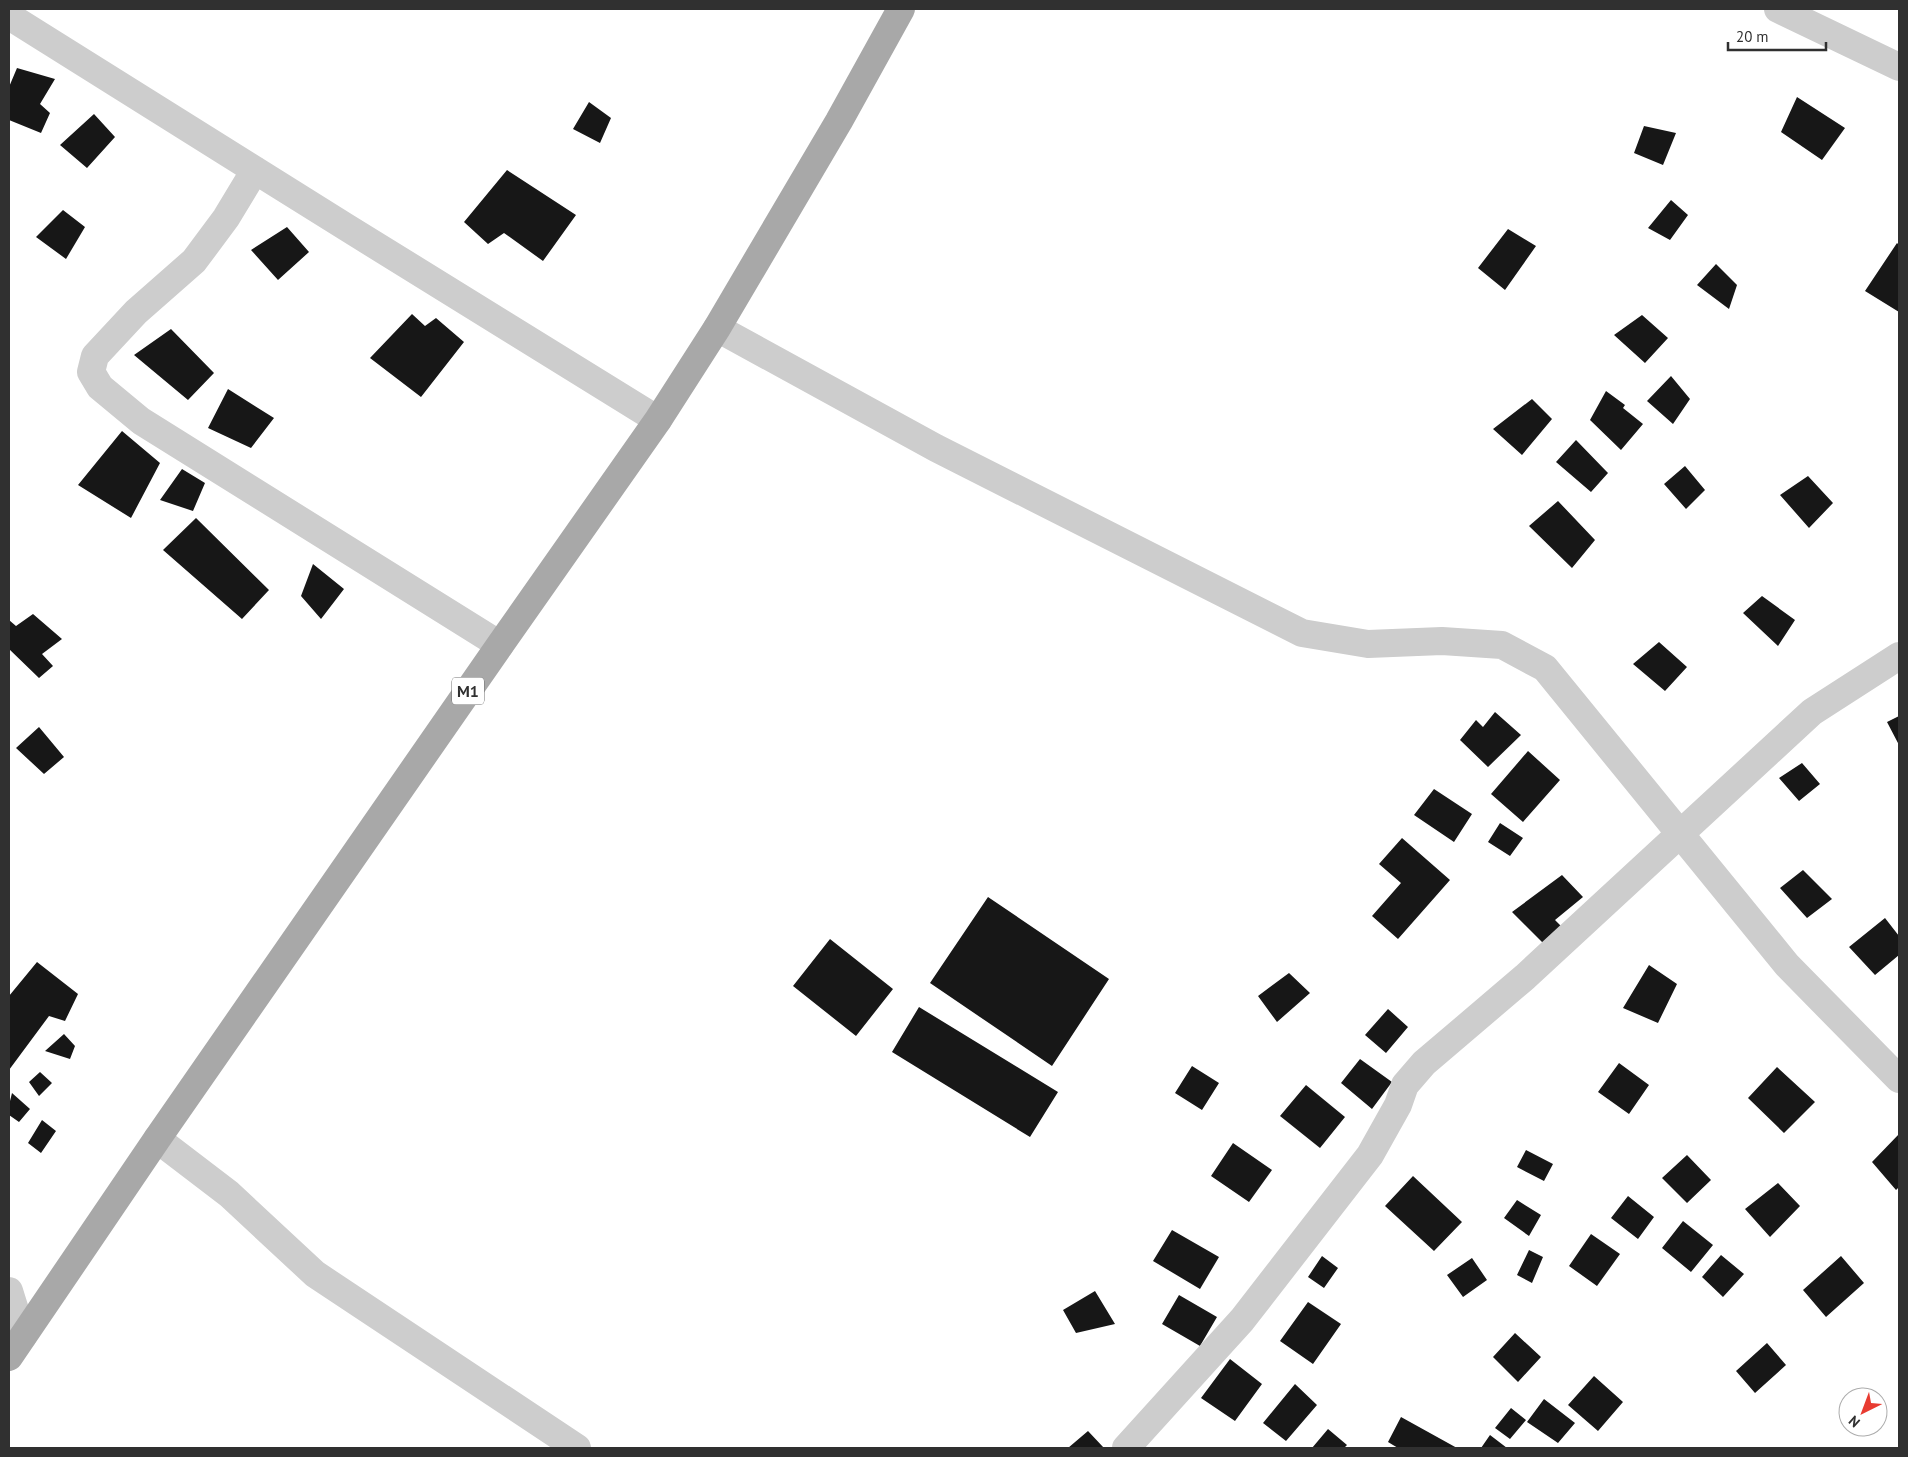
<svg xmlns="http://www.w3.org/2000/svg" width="1908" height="1457" viewBox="0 0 1908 1457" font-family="'PT Sans',sans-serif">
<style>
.building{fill:#171717}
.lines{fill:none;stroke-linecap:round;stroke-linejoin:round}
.street{stroke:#cdcdcd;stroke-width:28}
.primary{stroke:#a8a8a8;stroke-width:28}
.labels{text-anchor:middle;stroke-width:5;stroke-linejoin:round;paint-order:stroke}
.shield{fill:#fff;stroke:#6e6e6e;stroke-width:1}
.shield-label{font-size:16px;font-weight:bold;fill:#303030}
</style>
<rect width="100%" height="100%" fill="#fff"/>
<path class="building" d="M17,68L55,79L40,104L50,113L41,133L9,120V87Z
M1797,97L1845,128L1822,160L1781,132Z
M589,102L611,118L600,143L573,129Z
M94,114L115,137L87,168L60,145Z
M1644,126L1676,133L1663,165L1634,153Z
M507,170L576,215L543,261L504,233L488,244L464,222Z
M1671,200L1688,215L1670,240L1648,228Z
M63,210L85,227L66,259L36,237Z
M287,227L309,252L278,280L251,250Z
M1508,229L1536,246L1505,290L1478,268Z
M1897,243L1899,245V312L1865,291Z
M1716,264L1737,285L1729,309L1697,285Z
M412,314L425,326L436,318L464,342L421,397L370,358Z
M1642,315L1668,338L1645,363L1614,335Z
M171,329L214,373L188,400L134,355Z
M1671,376L1690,399L1673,424L1647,401Z
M228,389L274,418L251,448L208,428Z
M1606,391L1625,405L1623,408L1643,424L1621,450L1590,420Z
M1532,399L1552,419L1522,455L1493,429Z
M122,431L160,463L131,518L78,485Z
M1576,440L1608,473L1591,492L1556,462Z
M1685,466L1705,490L1686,509L1664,484Z
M182,469L205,483L193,511L160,500Z
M1808,476L1833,503L1809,528L1780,495Z
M1558,501L1595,540L1572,568L1529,526Z
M196,518L269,590L242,619L163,550Z
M313,564L344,589L321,619L301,596Z
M1762,596L1795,620L1778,646L1743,613Z
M33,614L62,639L42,654L53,666L39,678L9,649V620L16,626Z
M1659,642L1687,667L1665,691L1633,664Z
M1495,712L1521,735L1488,767L1460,740L1476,720L1483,727Z
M1899,716V745L1887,722Z
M39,727L64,757L44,774L16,748Z
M1528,751L1560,780L1523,822L1491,794Z
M1802,763L1820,784L1799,801L1779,778Z
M1434,789L1472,814L1454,842L1414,815Z
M1500,823L1523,838L1510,856L1488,842Z
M1402,838L1450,880L1398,939L1372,916L1401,883L1379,864Z
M1803,870L1832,899L1807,918L1780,888Z
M1562,875L1583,897L1555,920L1565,930L1545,945L1512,912Z
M988,897L1109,979L1052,1066L930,983Z
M1885,918L1899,936V955L1875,975L1849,947Z
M830,939L893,989L856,1036L793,986Z
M37,962L78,994L65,1021L49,1016L9,1070V996Z
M1649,965L1677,984L1658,1023L1623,1008Z
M1289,973L1310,993L1277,1022L1258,996Z
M919,1007L1058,1092L1030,1137L892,1052Z
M1388,1009L1408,1027L1386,1053L1365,1035Z
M64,1034L75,1046L70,1059L45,1051Z
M1360,1059L1392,1082L1372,1109L1341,1083Z
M1619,1063L1649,1085L1629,1114L1598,1092Z
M1192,1066L1219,1083L1202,1110L1175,1093Z
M1777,1067L1815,1102L1784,1133L1748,1098Z
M40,1072L52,1083L39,1096L29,1082Z
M1306,1085L1345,1117L1320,1148L1280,1116Z
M12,1093L30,1109L19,1122L9,1115V1105Z
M42,1120L56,1131L41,1153L28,1143Z
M1899,1134V1187L1896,1190L1872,1162Z
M1233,1143L1272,1170L1249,1202L1211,1176Z
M1526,1150L1553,1164L1544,1181L1517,1167Z
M1687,1155L1711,1180L1687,1203L1662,1178Z
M1413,1176L1462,1222L1434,1251L1385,1206Z
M1778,1183L1800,1206L1770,1237L1745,1209Z
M1628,1196L1654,1217L1638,1239L1611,1218Z
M1517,1200L1541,1215L1529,1236L1504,1218Z
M1683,1221L1713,1245L1691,1272L1662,1248Z
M1172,1230L1219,1257L1200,1289L1153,1261Z
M1591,1234L1620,1254L1597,1286L1569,1266Z
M1529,1250L1543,1257L1532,1283L1517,1275Z
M1721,1255L1744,1274L1723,1297L1702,1277Z
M1322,1256L1338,1268L1324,1288L1308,1277Z
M1841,1256L1864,1283L1826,1317L1803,1290Z
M1472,1258L1487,1280L1463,1297L1447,1275Z
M1095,1291L1115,1324L1076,1333L1063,1310Z
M1179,1295L1217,1317L1200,1346L1162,1324Z
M1308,1302L1341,1324L1313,1364L1280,1341Z
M1515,1333L1541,1357L1518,1382L1493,1357Z
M1767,1343L1786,1365L1755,1393L1736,1371Z
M1230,1359L1262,1384L1235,1421L1201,1398Z
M1594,1376L1623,1402L1598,1431L1568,1405Z
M1295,1384L1317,1405L1286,1441L1263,1423Z
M1544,1399L1575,1423L1558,1443L1527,1422Z
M1511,1408L1526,1420L1510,1439L1495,1428Z
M1401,1417L1457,1448H1398L1388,1442Z
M1328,1429L1347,1445L1344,1448H1312Z
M1088,1431L1104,1448H1068Z
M1490,1435L1507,1448H1481Z"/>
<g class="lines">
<path class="street" d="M1778,9L1899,67
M9,16L346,227L658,420
M255,170L226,218L194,261L136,312L95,356L91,372L100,387L141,421L500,645
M717,328L936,448L1302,633L1368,644L1442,641L1502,645L1545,668L1787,965L1899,1079
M157,1139L229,1194L315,1274L577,1448
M9,1291L23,1336
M1126,1448L1242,1320L1370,1155L1398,1105L1405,1085L1424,1063L1525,977L1812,712L1899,656"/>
<path class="primary" d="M9,1357L157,1139L500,645L658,420L717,328L839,121L901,9"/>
</g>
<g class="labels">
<rect class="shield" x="452" y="677.5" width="32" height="27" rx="4"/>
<g class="shield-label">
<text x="468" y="697">M1</text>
</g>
</g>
<rect width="1908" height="1457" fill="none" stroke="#303030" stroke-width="20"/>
<g transform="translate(1863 1412) rotate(222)"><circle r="24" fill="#ffffff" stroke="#acacac"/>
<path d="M0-4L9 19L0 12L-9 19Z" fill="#e83b31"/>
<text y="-8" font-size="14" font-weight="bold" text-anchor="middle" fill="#303030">N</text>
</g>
<path d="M1728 42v8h98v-8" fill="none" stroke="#303030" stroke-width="2.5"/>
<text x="1736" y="42" font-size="15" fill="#303030" stroke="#ffffff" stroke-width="4" paint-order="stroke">20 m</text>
</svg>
